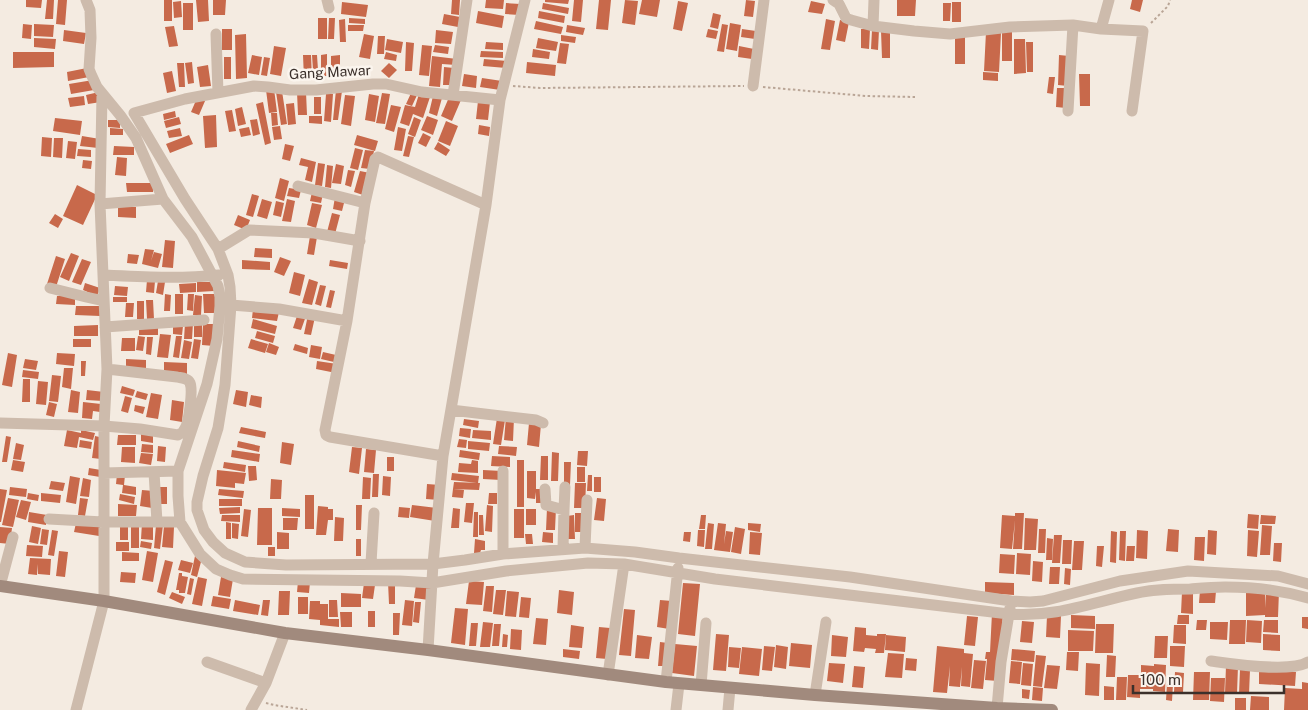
<svg xmlns="http://www.w3.org/2000/svg" width="1308" height="710" viewBox="0 0 1308 710" font-family="'Public Sans',sans-serif">
<style>
.building{fill:#c8694b}
.lines{fill:none;stroke-linecap:round;stroke-linejoin:round}
.path{stroke:#b9a596;stroke-width:2;stroke-dasharray:2.5 2.5;stroke-linecap:butt}
.street{stroke:#cdbbac;stroke-width:11}
.secondary{stroke:#a18a7d;stroke-width:12}
.labels{text-anchor:middle;stroke-width:5;stroke-linejoin:round;paint-order:stroke}
.street-label{font-size:14px;fill:#3b302b;stroke:#fbf5ee}
</style>
<rect width="100%" height="100%" fill="#f4ebe1"/>
<path class="building" d="M26,0H42L41,8L26,7Z
M47,0H54L53,19H45Z
M58,0H67L65,25L56,24Z
M164,0H172V21H164Z
M196,0H208L209,21L198,22Z
M213,0H226L225,15H213Z
M452,0H460L459,15L451,14Z
M486,0H504L503,9L485,8Z
M545,0H569L568,4L545,2Z
M574,0H583L581,22L572,21Z
M599,0H611L608,30L596,29Z
M625,0L638,1L635,25L622,23Z
M642,0H660L657,17L639,14Z
M746,0L755,1L753,17L744,16Z
M897,0H916L915,16H897Z
M1132,0H1143L1140,12L1130,9Z
M181,1L182,17L174,18L173,2Z
M678,1L688,3L682,31L673,29Z
M811,1L825,4L822,14L808,12Z
M342,2L368,5L366,17L341,14Z
M952,2H961V22H952Z
M183,3H193V30H183Z
M506,3L520,4L519,15L505,14Z
M543,3L569,8L568,14L542,9Z
M943,3H951L950,21H943Z
M478,11L504,16L502,28L476,23Z
M539,11L565,16L564,23L538,18Z
M713,13L721,15L718,29L710,27Z
M444,14L460,17L458,27L442,24Z
M318,18H327V39H318Z
M329,18H335L334,39H328Z
M349,18L365,19V24L349,23Z
M345,19L346,42H340L339,20Z
M826,19L835,21L830,50L821,49Z
M840,20L849,22L845,42L836,40Z
M536,21L563,27L561,34L534,29Z
M730,23L741,25L737,51L726,49Z
M23,24L32,25L31,39L22,38Z
M34,24L54,25L53,37L34,36Z
M722,24L728,25L724,52L717,51Z
M348,25H364L363,31H348Z
M567,25L585,28L583,35L566,32Z
M174,26L178,46L169,47L165,27Z
M222,29H232V50H222Z
M708,29L718,31L716,39L706,37Z
M742,29L756,31L755,39L741,37Z
M861,29H870L869,49L861,48Z
M64,30L86,33L84,44L63,41Z
M436,30L453,32L451,44L435,43Z
M872,30H879L878,50L871,49Z
M881,31H890V58H882Z
M986,32L1001,33L999,72L984,71Z
M1002,32H1012V61H1002Z
M246,34L247,78L236,79L235,35Z
M364,34L374,36L370,59L359,57Z
M955,34H965V64H955Z
M561,35L576,37L575,43L561,41Z
M378,36H385L384,54H377Z
M34,38L56,39L55,49L34,47Z
M538,38L558,42L556,51L536,48Z
M387,39L403,42L401,53L385,50Z
M1014,39H1025L1026,73L1014,74Z
M406,42L414,43L412,71H405Z
M486,42L503,43V50L485,49Z
M1026,42H1033V72H1027Z
M560,43L569,44L566,64L557,63Z
M422,45L432,46L429,76L419,75Z
M435,45L449,47L448,54L433,52Z
M274,46L286,48L281,76L270,74Z
M739,46L754,49L752,59L738,57Z
M533,49L550,52L549,59L532,57Z
M481,51L503,52V58L480,57Z
M13,52H54V67L13,68Z
M386,52L397,55L396,61L384,59Z
M327,54V76H321V55Z
M252,55L262,57L259,75L248,73Z
M303,55H311L312,79H304Z
M312,55H317L318,70H313Z
M340,55V75H331V56Z
M1059,55L1069,56L1068,86L1058,85Z
M432,56L457,59L456,65L442,64L440,87L429,86Z
M224,57H231V79H224Z
M264,57L270,58L267,76L261,75Z
M484,59L507,61L506,68L483,66Z
M192,62L194,83L188,84L185,63Z
M527,62L556,65L555,76L526,73Z
M177,63H184L185,87H179Z
M389,63L397,70L389,78L381,71Z
M208,65L211,86L200,87L197,67Z
M444,67L454,68L453,85H443Z
M87,68L89,77L68,81L67,72Z
M172,71L176,91L167,93L163,73Z
M983,72L998,73V81L983,80Z
M464,74L477,76L476,88L462,86Z
M1079,74H1090V106H1080Z
M1049,77H1055L1053,94L1047,93Z
M482,78L502,81L500,90L480,87Z
M93,80L94,90L71,94L69,84Z
M1057,88H1067L1066,108L1056,107Z
M274,89L277,112L269,113L266,90Z
M336,90L342,91L338,120H333Z
M282,91L287,124L281,125L276,92Z
M412,91L418,93L412,106L406,104Z
M99,92L101,102L88,104L86,95Z
M297,92H306L307,115H298Z
M382,93L390,94L385,124L376,123Z
M326,94H333L331,122L324,121Z
M369,94L379,96L375,122L365,120Z
M419,94L430,97L423,118L413,114L409,126L400,123L405,105L415,107Z
M345,95L355,96L351,126L341,124Z
M450,95L461,100L452,121L441,116Z
M84,96L85,105L70,107L68,98Z
M433,96L442,98L437,116L429,113Z
M314,97H321V114H314Z
M197,98L205,101L199,115L191,112Z
M478,101L490,102L488,120L476,119Z
M263,102L271,143L265,145L256,104Z
M294,103L296,124L288,125L286,104Z
M391,105L401,107L394,132L385,129Z
M242,107L246,124L238,126L235,109Z
M232,110L236,131L229,132L225,111Z
M175,111L176,117L164,120L163,114Z
M271,113H277L278,125L272,126Z
M216,115L217,147L205,148L203,116Z
M309,116H322V124L309,123Z
M427,116L438,120L433,135L421,130Z
M179,117L181,124L166,128L164,121Z
M414,117L421,120L415,137L408,134Z
M55,118L82,121L80,135L53,131Z
M257,119L260,134L253,136L250,120Z
M108,120H120V128L108,127Z
M446,121L458,126L450,146L438,141Z
M479,125L490,127L489,136L478,134Z
M280,126L282,139L274,140L272,127Z
M249,127L251,135L241,137L239,129Z
M398,127L406,129L402,151L394,150Z
M110,128L123,129V135H110Z
M180,128L182,136L169,138L167,131Z
M423,133L431,137L426,147L418,143Z
M189,135L193,144L170,153L166,144Z
M357,135L378,141L375,151L354,145Z
M82,136L100,139L98,148L80,146Z
M408,136L414,137L409,157L403,156Z
M42,137L52,138L51,157L41,156Z
M54,138H63L62,158L53,157Z
M68,141L77,142L75,159L66,158Z
M438,142L450,150L446,156L434,149Z
M285,144L294,146L290,161L282,159Z
M114,146L134,147V155H113Z
M355,148L363,150L358,170L350,168Z
M78,149L91,150V157L77,156Z
M365,150L374,151L370,169L361,168Z
M117,157L127,158L126,176L115,175Z
M301,158L316,162L312,182L305,180L308,167L299,165Z
M83,160L92,161L91,169L82,168Z
M318,163L325,164L322,186L315,185Z
M336,164L344,166L341,184L332,183Z
M327,165L333,166L331,188L325,187Z
M348,170L355,171L351,187L345,185Z
M360,171L370,173L363,195L354,192Z
M280,178L289,181L284,201L275,198Z
M126,183H153V192H127Z
M77,185L97,195L83,225L63,216Z
M289,188L301,190L299,198L287,196Z
M312,192L323,194L321,203L310,201Z
M252,194L259,196L253,217L246,215Z
M335,197L345,199L342,211L333,209Z
M262,199L272,202L267,219L257,216Z
M287,199L295,201L291,222L282,221Z
M276,201L284,203L281,217L273,215Z
M312,203L322,205L316,228L307,225Z
M118,207H136V218L118,217Z
M332,213L340,215L335,234L327,232Z
M55,214L63,219L58,228L49,223Z
M238,215L250,220L246,230L234,225Z
M310,236L317,237L314,255L307,254Z
M165,240L175,241L173,268L162,267Z
M255,248L272,249V258L254,257Z
M145,249L154,250L151,261L154,252L162,254L158,268L142,264Z
M71,253L79,256L69,281L60,277Z
M128,254L139,255L137,264L127,263Z
M56,256L65,259L56,287L47,284Z
M280,257L291,261L284,276L274,272Z
M82,259L91,262L81,285L72,282Z
M242,260L270,262V270L242,269Z
M330,260L348,263L347,269L329,266Z
M294,272L305,275L300,296L289,293Z
M309,279L318,282L312,305L302,303Z
M147,280L155,281L154,293L146,292Z
M158,281L165,282L163,295L156,293Z
M197,282H214V291L197,292Z
M85,283L100,288L97,296L83,290Z
M196,283V292L180,293L179,284Z
M320,285L326,286L321,306L315,304Z
M115,286L128,287L127,296L114,295Z
M330,290L335,291L331,308L326,307Z
M165,294L171,295L170,311H164Z
M175,294H183V314H175Z
M188,294H194L193,311L187,310Z
M203,294H217V313H204Z
M195,295L202,296L201,315H193Z
M57,296H75V305L56,304Z
M113,297H127V302H113Z
M146,300H153L154,319H147Z
M137,301H144V319H137Z
M126,303H134L133,317H125Z
M76,306H100V316L75,315Z
M253,309L279,312L277,321L252,318Z
M298,313L306,316L301,330L293,328Z
M308,315L315,317L311,335L304,334Z
M253,319L277,326L275,334L251,328Z
M194,321H202V337H194Z
M185,323H193L192,339H184Z
M203,324H214V346L202,345Z
M98,325V336H74V326Z
M173,325L183,326L182,335L173,334Z
M139,327L158,328V335H139Z
M257,331L275,336L273,343L255,338Z
M160,334L171,335L168,358L157,357Z
M138,336L145,337L143,351L136,350Z
M176,336H182L179,358L173,357Z
M147,337H153L151,355L146,354Z
M122,338H135V351H121Z
M73,339H91V347H73Z
M194,339L201,340L198,359L191,358Z
M251,339L268,344L265,353L248,348Z
M184,340L192,342L189,359L181,358Z
M269,343L279,347L276,355L266,352Z
M295,344L308,348L307,354L293,350Z
M311,345L322,347L320,359L309,357Z
M323,352L336,355L334,362L321,359Z
M8,353L17,355L12,387L2,385Z
M57,353L75,354L74,366L56,364Z
M25,359L38,361L36,370L23,368Z
M126,359L146,360V369L126,368Z
M81,361H86L85,376H81Z
M317,361L337,364L336,373L316,369Z
M164,362L187,363V374L164,373Z
M64,368H73L71,389L62,387Z
M23,370L39,372L38,379L22,377Z
M52,375L61,376L58,402L49,401Z
M23,379H30V402H22Z
M38,381L48,382L46,405L36,404Z
M122,386L135,390L133,396L120,393Z
M71,390L80,392L78,413L68,412Z
M87,390L104,392L103,401L86,400Z
M236,390L248,392L246,407L233,404Z
M137,391L148,394L146,400L135,397Z
M151,393L162,395L158,419L146,417Z
M251,395L262,397L261,408L249,405Z
M125,396L132,398L128,413L121,411Z
M172,400L184,402L182,422L170,420Z
M49,402L57,404L54,417L46,415Z
M83,402L101,404L100,412L93,411L92,419L82,418Z
M135,405L145,407L143,414L134,411Z
M506,417L514,418L513,441L504,440Z
M497,418L505,420L501,445L493,444Z
M464,419L479,421L478,428L463,425Z
M529,423L541,424L539,447L527,445Z
M241,427L266,432L265,438L239,433Z
M460,428L471,429L470,438L459,436Z
M67,430L81,433V430L95,433L93,440L79,437L77,448L64,446Z
M473,430L491,431V440L472,438Z
M141,434L153,436V443L141,441Z
M118,435H136V445H117Z
M6,436L11,437L7,462H2Z
M95,436L104,438L101,459L92,458Z
M459,439L467,440L466,448L457,447Z
M80,440L92,442L91,449L79,447Z
M238,441L260,446L259,452L237,447Z
M468,441L490,443L489,451L468,449Z
M282,442L294,444L291,465L280,463Z
M16,443L24,445L21,460L13,459Z
M142,444L153,445V453L141,452Z
M158,446L166,447L165,462L157,461Z
M499,446L517,447L516,456L498,454Z
M122,447H135V463L121,462Z
M352,447L362,448L359,474L349,472Z
M366,449L376,450L374,473L364,472Z
M232,450L260,454L259,462L231,457Z
M460,450L480,453L479,460L459,457Z
M578,451H588L587,466L577,465Z
M552,452L559,453L558,481H551Z
M141,453L153,454L151,465L139,463Z
M492,456L510,457V467L491,466Z
M541,456H548V480H540Z
M387,457H394V471H387Z
M13,460L25,462L23,472L11,470Z
M472,460L478,461V473L458,472L459,463L471,464Z
M517,460H524V507H517Z
M224,462L246,465L245,472L223,468Z
M564,462H571L570,485H564Z
M248,466H256L257,480L249,481Z
M577,467H585V482H577Z
M89,468L101,470L100,477L88,475Z
M217,470L246,473L244,484L235,483V488L216,486Z
M483,470L502,471L501,480L483,479Z
M527,471H536V489H544V503H536V492L535,499L527,498Z
M452,473L479,476L478,483L451,480Z
M117,474L125,475L124,485L136,487V495L122,493L123,485L116,484Z
M373,474H379L378,497H372Z
M588,475H592V491H587Z
M70,476L80,478L76,504L66,502Z
M383,476L391,477L390,496L382,495Z
M363,477L371,478L370,499H362Z
M594,477H601V492H594Z
M83,478L91,480L89,497L80,496Z
M271,479L282,480L281,499H270Z
M51,481L65,483L63,491L49,489Z
M454,482L480,483L479,490L453,489Z
M575,483H586L585,508H574Z
M427,484L440,485L439,500L426,499Z
M10,487L27,489L26,497L9,495Z
M160,487H167V504H160Z
M0,489L7,490L1,522H0Z
M219,489L244,491L243,498L218,495Z
M453,489L464,490L463,498L452,497Z
M142,490L154,491L152,508L140,506Z
M28,493L39,495L38,501L27,499Z
M41,493L61,495L60,503L41,501Z
M489,493H497V504H488Z
M120,494L135,497L134,504L119,500Z
M305,495H314V529H305Z
M8,498L19,500L13,527L2,525Z
M80,498L88,499L85,516L78,515Z
M597,498L606,499L604,521L594,520Z
M219,499H242V506H219Z
M21,500L31,502L26,520L16,517Z
M466,503H474L472,523L464,522Z
M118,504L137,505L136,516H118Z
M356,505H362L361,530H356Z
M412,505L437,508L435,521L410,517Z
M487,505L493,506L492,532L485,531Z
M318,506L328,507V509H333V520H328L326,535H316Z
M240,507V513L220,514L219,508Z
M399,507L410,508L409,518L398,517Z
M258,508H272V545H257Z
M282,508L300,509V517L282,516Z
M453,508L460,509L459,528H451Z
M547,508H556L555,530H546Z
M244,509L251,510L248,537L241,536Z
M514,509H524V538H514Z
M526,509H536V525H526Z
M29,512L47,515L46,525L28,522Z
M474,512H478V537H473Z
M575,513H584V532H575Z
M1015,513H1024L1022,549H1013L1015,520L1012,549L1000,548L1002,515L1015,516Z
M1248,514L1259,515L1258,529L1247,528Z
M222,515H240V522L221,521Z
M479,515H483L484,535H479Z
M574,515L575,539H568L567,516Z
M701,515H706L705,529H699Z
M1261,515L1276,516L1275,524H1260Z
M335,517L344,518L343,541H334Z
M283,518H298L297,530H283Z
M1025,518L1038,519L1036,550H1024Z
M226,522L231,523V539H226Z
M76,523L100,527L99,536L74,532Z
M142,523L153,524V540L141,539Z
M232,523L239,524L238,539L232,538Z
M708,523L714,524L712,549H705L707,530H708H707Z
M718,523L726,524L724,544L726,531L733,532L730,552L714,550Z
M748,523L761,524L760,532L748,530Z
M120,524H128V540H120Z
M131,525H139V548H131Z
M156,525H163L160,549L154,548Z
M1262,525L1272,526L1270,555H1260Z
M32,526L41,528L38,544L29,542Z
M164,526L174,527L173,548L162,547Z
M0,527L12,528L10,544L0,543Z
M735,527L745,529L741,554L731,552Z
M42,529L49,530L47,545L40,544Z
M1039,529H1046L1045,553H1038Z
M1168,529L1179,530L1178,552L1166,551Z
M52,530L58,531L54,556L48,555Z
M698,530H705L704,547L697,546Z
M1137,530L1148,531L1147,559L1136,558Z
M1208,530L1217,531L1216,555L1207,554Z
M1248,530L1259,531L1257,557L1247,556Z
M1111,531L1117,532L1116,563L1110,562Z
M1120,531H1126L1125,561L1119,560Z
M277,532L289,533V549H277Z
M543,532L553,533V543L542,542Z
M684,532H691L690,542L683,541Z
M750,532L762,533L760,555L749,554Z
M525,534H532L533,544H526Z
M1054,535H1062L1060,563H1052Z
M1195,537H1205L1204,561L1194,560Z
M1047,538L1053,539L1052,560H1046Z
M356,539H361V556H356Z
M475,539L485,541V550H481L480,553H474Z
M1063,540H1072L1071,564H1062Z
M141,541L152,543L151,549L140,547Z
M1074,541H1084L1082,570H1072Z
M116,542H129V551H116Z
M1274,543H1282L1281,562L1273,561Z
M27,545L43,546L42,557L26,556Z
M1097,546H1104L1102,567L1096,566Z
M1127,546H1135L1134,561H1126Z
M268,547H275V556H268Z
M59,551L68,552L65,577L56,576Z
M147,551L158,553L153,582L142,580Z
M122,552L139,553V561H122Z
M1017,553L1031,554L1030,575L1016,574Z
M1000,554L1015,555L1014,574L999,573Z
M195,556L202,558L197,577L191,575Z
M30,558L51,559L50,575L38,574V564L37,575L28,574Z
M165,560L173,562L165,595L157,592Z
M181,560L193,563L190,573L178,570Z
M1033,561L1043,562L1042,582L1032,581Z
M1050,567H1060L1059,584H1049Z
M1065,568L1071,569L1070,585L1064,584Z
M121,572L136,573L135,583L120,582Z
M179,573H182V576L188,577L185,593H179V590H176Z
M198,577L207,579L202,606L192,604Z
M221,577L233,579L230,597L218,595Z
M190,578L194,579L191,595L187,594Z
M298,581L310,582L309,593L297,592Z
M469,581L484,582L482,605L466,604Z
M388,582H395V604H389Z
M985,582L1014,583V595L985,593Z
M364,583L375,585L373,599L362,598Z
M683,583L700,584L695,636L678,634Z
M416,585L431,587L429,600L414,598Z
M486,586H494L492,612L483,611Z
M496,590H506L503,615L493,614Z
M559,590L574,592L572,615L557,613Z
M1200,590L1216,591L1215,603H1199Z
M279,591H290L289,615H278Z
M507,591L519,592L516,617L505,616Z
M1266,591H1279L1278,617H1265V615L1246,616V592H1265V608Z
M172,592L185,597L182,604L169,598Z
M1182,592H1193V614L1181,613Z
M341,593L361,594V607H341Z
M213,596L231,599L229,609L211,606Z
M298,597H308V614H298Z
M521,597L531,598L529,618L519,617Z
M235,600L260,605L258,615L233,611Z
M263,600H270L268,616L261,615Z
M329,600H337L338,617H329Z
M405,600L414,601L412,626L402,625Z
M660,600L672,601L669,629L657,627Z
M310,601H320V604H328V619H339V627L320,625V614V620L309,619Z
M415,602H421L419,623L413,622Z
M455,608L468,609L465,645L451,643Z
M624,609L635,610L631,656L619,655Z
M368,611H375V627H368Z
M340,612H352V627H341Z
M393,613H400L399,635H393Z
M992,613L1003,614L998,681L985,680L987,659H985L986,652H990Z
M1071,615L1095,616V629L1071,628Z
M1178,615H1189V624H1177Z
M967,616L978,617L975,646L964,645Z
M1047,616H1061L1060,638L1046,637Z
M1302,617H1308V629L1302,628Z
M536,618L548,619L546,645L533,644Z
M1197,620H1207L1206,630H1196Z
M1230,620H1246L1245,644H1229Z
M1247,620L1262,621L1261,643L1246,642Z
M1264,620H1278V633L1263,632Z
M1022,621L1034,622L1032,643L1020,642Z
M483,622L493,623L490,647H480Z
M1210,622H1228L1227,640L1210,639Z
M471,623H478L476,646H469Z
M494,624H501L499,646H492Z
M1096,624H1114L1113,653H1095Z
M571,625L584,627L582,648L569,647Z
M1174,625H1186V644L1173,643Z
M599,627L610,628L607,659L596,658Z
M855,627L866,628V635L877,636V634H886L884,653H875L876,649L865,648L864,652L853,651Z
M511,629L522,630L521,650L510,649Z
M1068,630L1094,631L1093,651H1068Z
M503,634L508,635L507,647H502Z
M716,634L729,635L726,671L713,670Z
M1263,634L1280,635V651L1263,650Z
M637,635L652,637L649,659L635,658Z
M832,635L848,637L846,657L831,656Z
M886,635L906,637L905,652L885,650Z
M1155,636H1168L1167,658H1154Z
M660,642L668,643L666,666H658Z
M791,643L812,645L810,668L789,666Z
M675,644L697,646L694,676L672,673Z
M776,645L788,647L786,669L774,667Z
M764,646L775,647L772,671L762,670Z
M937,646L964,649V653L973,654L970,687L961,686L962,667L960,687L949,686L950,666L947,693L933,692Z
M1170,646H1185L1184,667L1170,666Z
M729,647L741,648L739,668L728,667Z
M742,647L762,649L759,676L739,674Z
M563,649L580,651L579,659L563,657Z
M1012,649L1035,651L1034,662L1011,660Z
M1067,652H1079L1078,671L1066,670Z
M888,653L904,654L902,678L885,677Z
M1036,655L1046,656L1042,687L1033,686Z
M1107,655L1116,656L1115,677H1106Z
M906,658L917,659L916,671L905,670Z
M974,660L986,661L983,689L971,688Z
M1011,661L1022,662L1020,684L1009,683Z
M829,663L845,664L843,683L827,681Z
M1023,663L1033,664L1031,686L1021,685Z
M1086,663L1100,664L1099,696L1085,695Z
M1154,664L1166,665L1165,692L1153,691V689H1140V698L1127,697L1128,675H1141V665L1154,666Z
M1047,665L1060,666L1057,689L1044,688Z
M854,666L865,667L863,688L852,687Z
M1226,666H1238L1237,694L1225,693Z
M1240,669L1250,670L1249,694H1239Z
M1259,671L1296,672L1295,686L1259,684Z
M1175,672L1184,673L1183,692H1174Z
M1194,672H1210L1209,700H1193Z
M1117,677H1127L1126,700H1116Z
M1211,678H1225L1224,702L1210,701Z
M1302,682L1308,683V710H1284L1285,688L1302,689Z
M1167,684H1173L1172,701L1166,700Z
M1104,686L1114,687V700H1104Z
M1033,687L1043,688L1042,701L1032,700Z
M1022,689L1030,690L1029,699L1022,698Z
M1251,696L1269,697V710H1250Z
M1235,698H1246V710H1235Z"/>
<g class="lines">
<path class="path" d="M1151,23L1168,6L1170,0
M513,86L540,88L744,86
M763,87L866,96L915,97
M266,703L274,705L307,710"/>
<path class="street" d="M86,0L90,10L91,38L89,69L91,74L97,87L120,115L136,138L163,199L192,237L218,286L220,297V306L217,339L207,384L178,471V496L180,522L200,554L216,569L230,575L243,579L400,581L432,583L506,571L588,563L624,564L715,579L1009,614C1055,618 1093,602 1137,593C1155,589 1172,589 1190,589C1202,588 1213,587 1225,587C1253,587 1281,590 1308,598
M327,0L329,8
M833,0L839,4L846,18L851,20L873,26L914,31L950,34L1010,27L1073,25L1101,29L1143,31L1132,111
M873,26L874,0
M1101,29L1109,0
M216,34L218,93
M753,86L764,0
M453,95L467,0
M500,100L422,92L386,84H373L316,90H290L268,87L254,86L185,99L134,113L185,199L218,249L228,275L230,287L231,305L225,385L218,428L203,476L197,502V510L204,530L213,542L225,553L245,562L286,565L433,564L465,560L503,554L585,548L635,552L679,558L850,577L1011,601L1030,602L1043,601L1120,581L1188,571L1278,576L1308,584
M1068,111L1073,25
M298,186L365,203
M100,204L163,199
M218,249L249,230L314,233L360,241
M103,275C142,277 180,279 219,275
M50,288L86,297L104,301
M231,305L279,309L347,321
M105,327L204,320
M451,410L536,420L543,423
M0,423L104,426L140,429L178,435C181,433 183,433 184,430C189,424 193,390 190,383C188,378 181,378 177,377L107,369
M443,456L330,437L326,435L325,430L347,321L365,203L375,159L378,157L486,205
M154,472L157,522
M104,473L178,471
M545,489L546,505L564,510L563,549
M564,510L565,487
M49,519L103,522H180
M585,548L587,500
M503,554V471
M371,563L374,513
M0,586L13,537
M428,650L433,564L443,456L486,205L500,100L525,0
M1211,661C1233,664 1290,673 1308,662
M207,662L266,683
M608,675L624,564
M666,682L678,568
M701,685L706,623
M815,695L826,622
M997,708L1001,662L1010,608
M76,710L104,601V426L107,369L100,204L102,94
M251,710L266,683L285,633
M676,710L679,684
M728,710L730,688"/>
<path class="secondary" d="M0,586L104,601L285,633L428,650L666,682L815,695L997,708L1052,710"/>
</g>
<g class="labels">
<g class="street-label">
<text transform="translate(330 72) rotate(-3)" y="5">Gang Mawar</text>
</g>
</g>
<path d="M1133 685v8h151v-8" fill="none" stroke="#3b302b" stroke-width="2.5"/>
<text x="1140" y="685" font-size="15" fill="#3b302b" stroke="#fbf5ee" stroke-width="4" paint-order="stroke">100 m</text>
</svg>
